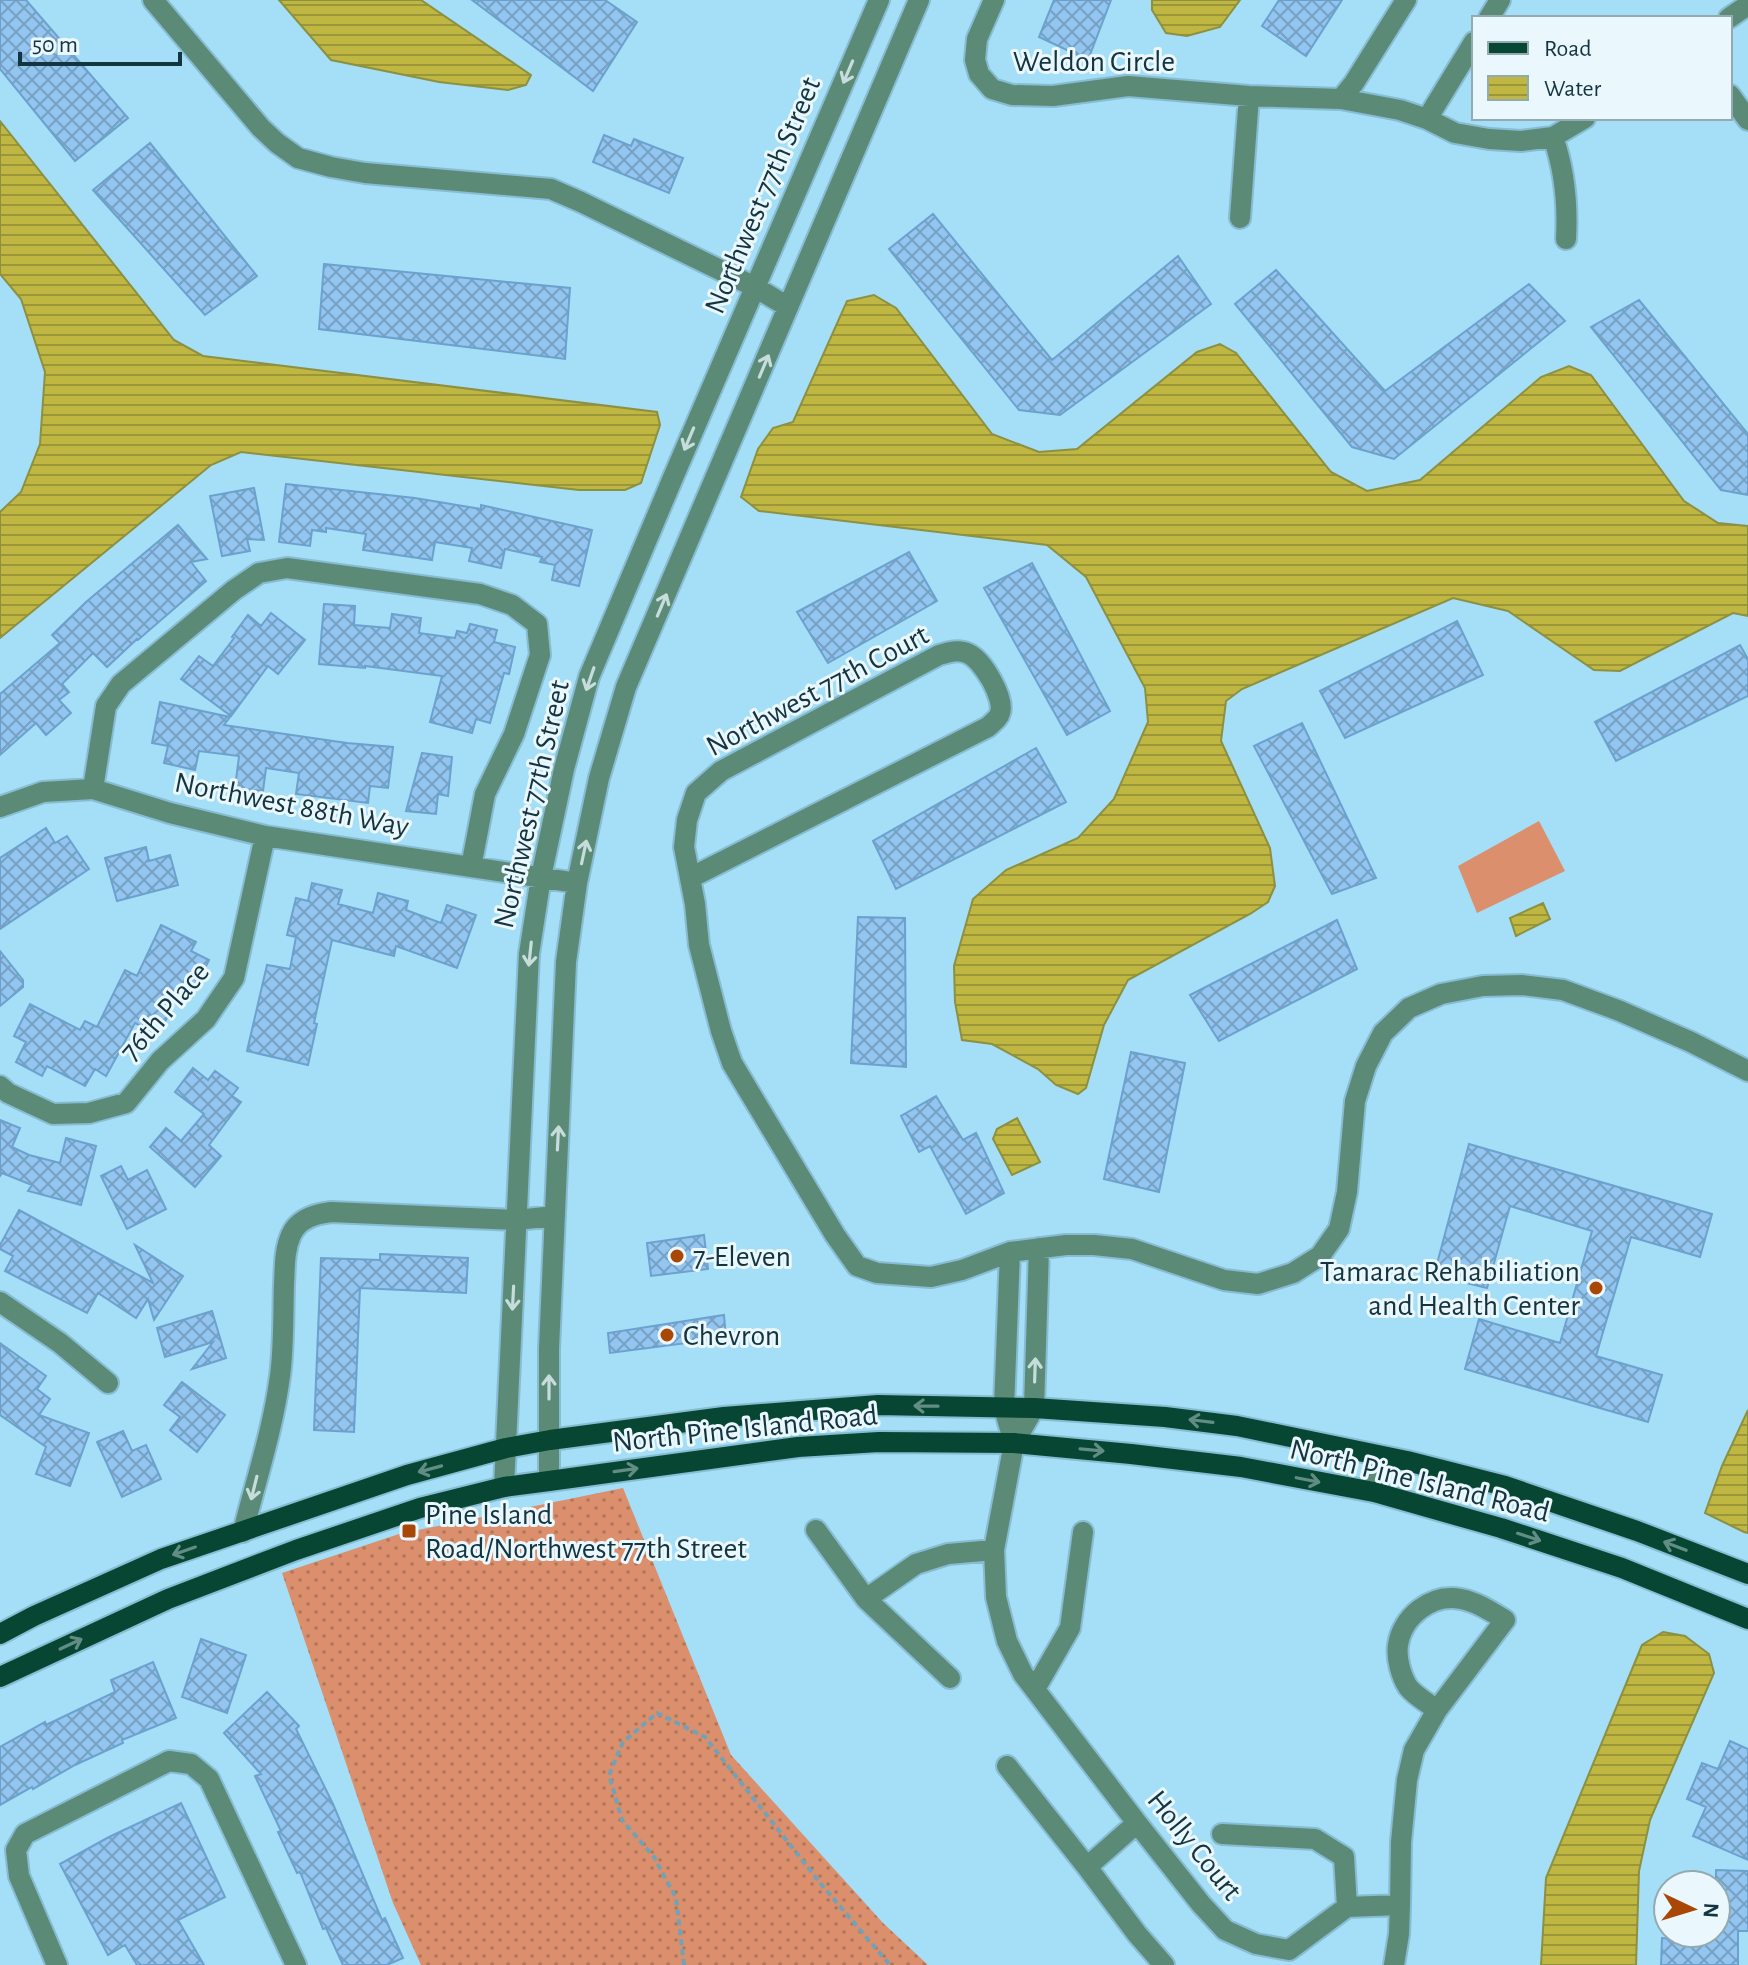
<svg xmlns="http://www.w3.org/2000/svg" width="1748" height="1965" viewBox="0 0 1748 1965" font-family="'Alegreya Sans',sans-serif">
<style>
.grass{fill:url(#grass-dots)}
.garden{fill:#db8f6c}
.water{fill:url(#water-rules);stroke:#8c9041;stroke-width:2}
.building{fill:url(#building-cross-hatch);stroke:#6da1cd;stroke-width:2}
.lines{fill:none;stroke-linecap:round;stroke-linejoin:round}
.minor-casing{stroke:#87bcd2;stroke-width:24}
.major-casing{stroke:#87bcd2;stroke-width:24}
.path{stroke:#71a2b7;stroke-width:4;stroke-dasharray:6 4;stroke-linecap:butt}
.minor{stroke:#5b8b76;stroke-width:20}
.major{stroke:#074632;stroke-width:20}
.oneway{stroke:#c6dddc}
.oneway2{stroke:#628d84}
.poi-dot{fill:#a94707;stroke:#eaf8fe;stroke-width:3}
.labels{text-anchor:middle;stroke-width:6;stroke-linejoin:round;paint-order:stroke}
.street-label{font-size:30px;fill:#143440;stroke:#eaf8fe}
.poi-label{font-size:30px;fill:#143440;stroke:#eaf8fe;text-anchor:start}
</style>
<defs>
<pattern id="grass-dots" width="8" height="8" patternUnits="userSpaceOnUse" patternTransform="scale(2)"><rect width="8" height="8" fill="#db8f6c"/><path d="M2 2h.1M6 6h.1" fill="none" stroke="#b0765a" stroke-width="1.8" stroke-linecap="round"/></pattern>
<pattern id="water-rules" width="6" height="5" patternUnits="userSpaceOnUse" patternTransform="scale(2)"><rect width="6" height="5" fill="#bfb742"/><path d="M0 2.5h6" fill="none" stroke="#9a9639"/></pattern>
<pattern id="building-cross-hatch" width="8" height="8" patternUnits="userSpaceOnUse" patternTransform="scale(2)"><rect width="8" height="8" fill="#92c5f0"/><path d="M0 0l8 8M0 8l8-8" fill="none" stroke="#76a1c4"/></pattern>
</defs>
<rect width="100%" height="100%" fill="#a4def7"/>
<path class="grass" d="M623,1488L731,1755L883,1923L928,1965H421L393,1903L282,1573L399,1534Z"/>
<path class="garden" d="M1539,821L1565,871L1477,913L1458,866Z"/>
<path class="water" d="M279,0H421L531,75L526,85L508,90L439,82L331,60Z
M1152,0H1240L1220,27L1187,36L1166,33L1152,10Z
M0,121L174,340L203,356L657,412L660,425L641,483L625,490H579L241,452L211,465L0,638V512L21,492L40,444L45,372L21,299L0,274Z
M874,295L896,308L992,434L1039,452L1077,449L1197,352L1220,344L1236,353L1331,472L1367,491L1420,480L1541,377L1569,366L1591,375L1684,501L1718,523L1748,526V616L1733,613L1620,671L1594,670L1508,611L1453,598L1242,689L1226,701L1221,741L1270,848L1275,886L1268,902L1250,914L1128,980L1104,1025L1086,1088L1078,1094L1056,1085L1038,1069L992,1044L962,1040L955,1002L954,966L973,899L1006,870L1078,838L1114,799L1148,722L1145,688L1086,577L1047,545L759,511L741,497L758,449L773,428L793,422L847,301Z
M1543,903L1550,919L1516,936L1510,918Z
M1017,1118L1040,1162L1012,1175L993,1139L997,1129Z
M1748,1410V1533L1744,1532L1705,1513L1722,1466Z
M1663,1632L1685,1636L1709,1654L1714,1673L1650,1820L1639,1871L1636,1965H1541L1546,1878L1642,1645Z"/>
<path class="building" d="M0,0H26L128,118L75,161L0,69Z
M472,0H605L637,22L593,91Z
M1054,0H1111L1088,60L1039,37Z
M1279,0H1342L1306,56L1262,26Z
M604,135L631,146L634,139L683,158L669,193L593,162Z
M150,143L257,276L205,315L93,190Z
M933,214L1052,360L1178,256L1211,304L1060,415L1019,410L889,249Z
M324,264L570,288L565,359L319,329Z
M1276,270L1385,391L1529,284L1565,321L1394,459L1352,447L1235,304Z
M1639,300L1748,434V495L1721,490L1591,327Z
M286,484L415,498L481,509V505L592,530L579,586L552,580L555,565L540,562L542,557L505,549L501,568L469,561L472,548L435,542L432,560L363,550L366,534L326,528V532L312,530L310,546L279,542Z
M254,488L264,540L247,539L250,551L222,556L210,496Z
M178,525L207,559L191,562L206,581L138,640L137,639L107,667L93,653L62,684L69,692L59,700L71,713L46,735L36,723L0,755V694L60,643L52,635L86,602Z
M909,552L937,601L828,663L797,612Z
M1032,563L1110,711L1067,735L984,588Z
M324,604L355,606L354,625L390,628L392,614L421,618L419,633L455,638L457,631L467,633L470,624L497,630L494,642L515,647L509,674L504,673L490,723L476,719L472,733L430,722L442,676L365,666V668L319,664Z
M271,613L305,640L278,674L268,666L231,716L181,679L199,656L213,666L234,638L232,637L248,615L261,626Z
M1457,621L1483,675L1345,738L1320,691Z
M1740,645L1748,659V696L1616,761L1595,722Z
M160,702L230,717L224,725L347,743L393,747L388,788L370,786L368,803L296,794L299,773L266,768L263,791L235,788L239,756L199,751L195,770L164,763L168,746L152,743Z
M1302,723L1376,878L1332,894L1254,746Z
M1036,748L1066,802L896,889L873,841Z
M422,753L452,757L448,796L438,794L436,814L406,811Z
M46,828L55,843L67,836L89,869L0,929V858Z
M146,847L149,861L170,855L178,885L117,901L105,858Z
M312,883L342,890L338,904L373,913L378,893L408,901L406,910L441,923L447,905L476,915L457,968L396,946L394,956L332,940L314,1023L317,1024L308,1065L247,1051L267,965L290,969L296,937L287,935L296,898L308,901Z
M858,917L905,918L906,1067L851,1063Z
M1337,920L1357,969L1219,1041L1190,995Z
M161,925L196,942L191,951L209,960L196,987L184,981L165,1022L149,1014L143,1027L135,1023L106,1076L95,1069L85,1086L47,1066L42,1076L16,1062L26,1042L14,1036L30,1004L80,1030L85,1021L97,1027L125,970L137,976Z
M0,951L23,980V987L0,1006Z
M1131,1052L1185,1063L1159,1192L1104,1179Z
M193,1068L208,1080L215,1071L238,1088L232,1096L241,1102L209,1145L221,1156L195,1187L150,1147L166,1128L181,1141L204,1114L175,1092Z
M936,1096L963,1140L976,1133L1004,1193L966,1214L930,1146L919,1152L901,1116Z
M0,1120L20,1128L12,1147L29,1155L60,1163L66,1138L96,1146L81,1205L28,1191L32,1185L2,1173L0,1176Z
M1469,1144L1712,1214L1700,1257L1631,1237L1596,1356L1662,1375L1648,1422L1465,1369L1479,1319L1560,1343L1592,1231L1510,1206L1487,1288L1434,1275Z
M121,1166L128,1180L147,1170L166,1209L127,1229L101,1176Z
M19,1210L153,1283L135,1245L183,1276L154,1320L148,1299L136,1318L98,1293L87,1313L5,1271L13,1256L0,1249V1245Z
M704,1235L708,1269L651,1276L647,1243Z
M380,1254L468,1258L466,1293L360,1288L354,1432L314,1430L321,1258L380,1260Z
M212,1311L226,1358L192,1369L213,1342L165,1357L157,1328Z
M724,1315L726,1338L610,1353L608,1333Z
M0,1343L46,1376L37,1389L50,1399L39,1415L89,1433L70,1486L36,1474L46,1447L0,1415Z
M182,1382L225,1415L197,1452L170,1430L180,1417L164,1405Z
M123,1431L132,1451L146,1445L161,1479L122,1497L97,1442Z
M201,1639L246,1655L227,1713L182,1697Z
M153,1662L176,1718L122,1740L123,1743L75,1765L33,1789L32,1787L0,1805V1747L45,1722L46,1725L115,1692L111,1680Z
M267,1692L299,1726L296,1729L333,1804L382,1920L385,1918L403,1958L387,1965H343L326,1928L323,1929L300,1872L297,1873L278,1832L281,1831L255,1776L261,1774L224,1733Z
M1730,1741L1748,1749V1860L1693,1836L1706,1807L1687,1799L1702,1763L1718,1769Z
M181,1803L225,1897L178,1920L204,1965H137L125,1945L108,1955L60,1864L109,1837Z
M1716,1870L1748,1871V1931H1738V1965H1661L1662,1938L1679,1939V1933H1716Z"/>
<g class="lines">
<defs>
<path id="minor" d="M153,0L261,128L277,143L298,158L331,167L365,173L551,189L581,202L755,287L788,307
M994,0L977,39L975,60L979,74L992,89L1012,95L1053,96L1128,86L1249,96L1341,99L1354,83L1406,0
M1489,18L1500,0
M1729,18L1748,5
M1730,95L1748,120
M1341,99L1400,110L1427,119L1455,133L1489,139L1521,141L1553,137L1585,118
M1427,119L1474,42
M1553,137C1565,171 1568,203 1566,239
M1240,218L1249,96
M93,789L106,706L121,684L234,590L259,573L287,568L480,594L512,605L537,624L540,655L514,734L485,794L471,867
M0,807L43,792L93,789L170,813L265,836L577,883
M690,878L988,727C993,722 999,718 1000,713C1005,698 983,661 969,654C959,649 949,652 939,655L721,771L696,793L687,820L684,847L695,904L699,945L721,1031L732,1063L835,1235L857,1266L877,1273L931,1277L962,1270L1010,1252L1066,1245H1094L1132,1249L1224,1280L1258,1284L1293,1273L1320,1256L1339,1229L1347,1192L1355,1101L1366,1066L1383,1033L1409,1008L1441,994L1483,986L1522,985L1563,990L1620,1011L1691,1042L1748,1071
M0,1086L8,1093L53,1114L89,1113L126,1103L160,1061L206,1019L234,978L265,836
M1039,1248L1034,1408L1014,1443L994,1550L996,1597L1007,1641L1023,1674L1137,1823L1201,1904L1225,1930L1256,1944L1289,1950L1347,1907L1400,1905L1401,1842L1407,1780L1414,1750L1437,1710C1428,1703 1415,1696 1408,1687C1401,1676 1396,1658 1398,1645C1402,1617 1431,1593 1461,1599C1477,1602 1492,1612 1505,1620L1437,1710
M1010,1252L1004,1408L1014,1443
M0,1302L60,1343L108,1383
M549,1481V1349L566,962L577,883L599,778L626,687L919,0
M504,1487L529,954L541,877L564,769L589,677L672,480L879,0
M1374,1492L1380,1456
M816,1530L866,1599
M243,1532C256,1480 273,1429 280,1376C284,1346 283,1314 284,1284C285,1268 284,1251 291,1235C298,1219 314,1214 331,1212L516,1220L555,1216
M950,1678L866,1599L916,1564L948,1554L994,1550
M1035,1689L1070,1628L1083,1532
M1007,1766L1087,1867
M1137,1823L1087,1867L1137,1934L1164,1965
M1222,1834L1315,1839L1344,1857L1347,1907
M57,1965L19,1876L16,1850L25,1834L169,1761L191,1764L209,1779L296,1965
M1394,1965L1399,1934L1400,1905"/>
<path id="major" d="M0,1634L34,1616L161,1559L407,1475L506,1448L550,1440L724,1417L878,1405L1034,1408L1165,1417L1237,1426L1407,1461L1505,1486L1637,1531L1748,1574
M0,1677L168,1599L296,1550L420,1508L504,1487L549,1481L798,1447L879,1442L1014,1443L1131,1454L1241,1467L1374,1492L1501,1528L1622,1568L1748,1619"/>
</defs>
<use href="#minor" class="minor-casing"/>
<use href="#major" class="major-casing"/>
<path class="path" d="M684,1965L676,1898L654,1857L622,1820L609,1775L623,1742L657,1713L705,1737L821,1884L890,1965"/>
<use href="#minor" class="minor"/>
<use href="#major" class="major"/>
</g>
<defs><path id="oneway-shaft" d="M-6 0H5M1.5-3L5.5 0L1.5 3" fill="none" stroke-width="1.6" stroke-linecap="round" stroke-linejoin="round" transform="scale(2)"/></defs>
<g class="oneway">
<use href="#oneway-shaft" transform="translate(848 72) rotate(113)"/>
<use href="#oneway-shaft" transform="translate(764 366) rotate(-67)"/>
<use href="#oneway-shaft" transform="translate(689 439) rotate(113)"/>
<use href="#oneway-shaft" transform="translate(662 605) rotate(-67)"/>
<use href="#oneway-shaft" transform="translate(590 679) rotate(109)"/>
<use href="#oneway-shaft" transform="translate(584 852) rotate(-78)"/>
<use href="#oneway-shaft" transform="translate(530 954) rotate(96)"/>
<use href="#oneway-shaft" transform="translate(558 1138) rotate(-87)"/>
<use href="#oneway-shaft" transform="translate(513 1298) rotate(93)"/>
<use href="#oneway-shaft" transform="translate(1035 1370) rotate(-88)"/>
<use href="#oneway-shaft" transform="translate(549 1387) rotate(-90)"/>
<use href="#oneway-shaft" transform="translate(254 1488) rotate(104)"/>
</g>
<g class="oneway2">
<use href="#oneway-shaft" transform="translate(926 1406) rotate(-179)"/>
<use href="#oneway-shaft" transform="translate(1201 1421) rotate(-173)"/>
<use href="#oneway-shaft" transform="translate(1092 1450) rotate(5)"/>
<use href="#oneway-shaft" transform="translate(430 1469) rotate(165)"/>
<use href="#oneway-shaft" transform="translate(626 1470) rotate(-8)"/>
<use href="#oneway-shaft" transform="translate(1308 1480) rotate(11)"/>
<use href="#oneway-shaft" transform="translate(1529 1537) rotate(18)"/>
<use href="#oneway-shaft" transform="translate(1675 1546) rotate(-159)"/>
<use href="#oneway-shaft" transform="translate(184 1551) rotate(161)"/>
<use href="#oneway-shaft" transform="translate(71 1644) rotate(-25)"/>
</g>
<g class="poi-dot">
<circle cx="677" cy="1256" r="8"/>
<circle cx="1596" cy="1288" r="8"/>
<circle cx="667" cy="1335" r="8"/>
<rect x="401" y="1523" width="16" height="16" rx="4"/>
</g>
<g class="labels">
<g class="street-label">
<text x="1094" y="71">Weldon Circle</text>
<text transform="translate(762 195) rotate(-67)" y="10">Northwest 77th Street</text>
<text transform="translate(817 690) rotate(-28)" y="10">Northwest 77th Court</text>
<text transform="translate(292 804) rotate(11)" y="10">Northwest 88th Way</text>
<text transform="translate(531 804) rotate(-77)" y="10">Northwest 77th Street</text>
<text transform="translate(164 1011) rotate(-49)" y="10">76th Place</text>
<text transform="translate(745 1428) rotate(-6)" y="10">North Pine Island Road</text>
<text transform="translate(1420 1480) rotate(14)" y="10">North Pine Island Road</text>
<text transform="translate(1195 1845) rotate(51)" y="10">Holly Court</text>
</g>
<g class="poi-label">
<text x="693" y="1266">7-Eleven</text>
<text x="1580" y="1281" text-anchor="end">Tamarac Rehabiliation<tspan x="1580" dy="34">and Health Center</tspan></text>
<text x="683" y="1345">Chevron</text>
<text x="425" y="1524">Pine Island<tspan x="425" dy="34">Road/Northwest 77th Street</tspan></text>
</g>
</g>
<rect x="1472" y="16" width="260" height="104" fill="#eaf8fe" stroke="#94aab2" stroke-width="2"/>
<rect x="1488" y="42" width="40" height="12" fill="#074632" stroke="#94aab2" stroke-width="2"/>
<text x="1544" y="56" font-size="24" fill="#143440">Road</text>
<rect x="1488" y="76" width="40" height="24" fill="url(#water-rules)" stroke="#94aab2" stroke-width="2"/>
<text x="1544" y="96" font-size="24" fill="#143440">Water</text>
<g transform="translate(1692 1909) rotate(94)"><circle r="38" fill="#eaf8fe" stroke="#94aab2" stroke-width="2"/>
<path d="M0-6L14 30L0 20L-14 30Z" fill="#a94707"/>
<text y="-12" font-size="22" font-weight="bold" text-anchor="middle" fill="#143440">N</text>
</g>
<path d="M20 52v12h160v-12" fill="none" stroke="#143440" stroke-width="4"/>
<text x="32" y="52" font-size="24" fill="#143440" stroke="#eaf8fe" stroke-width="6" paint-order="stroke">50 m</text>
</svg>
